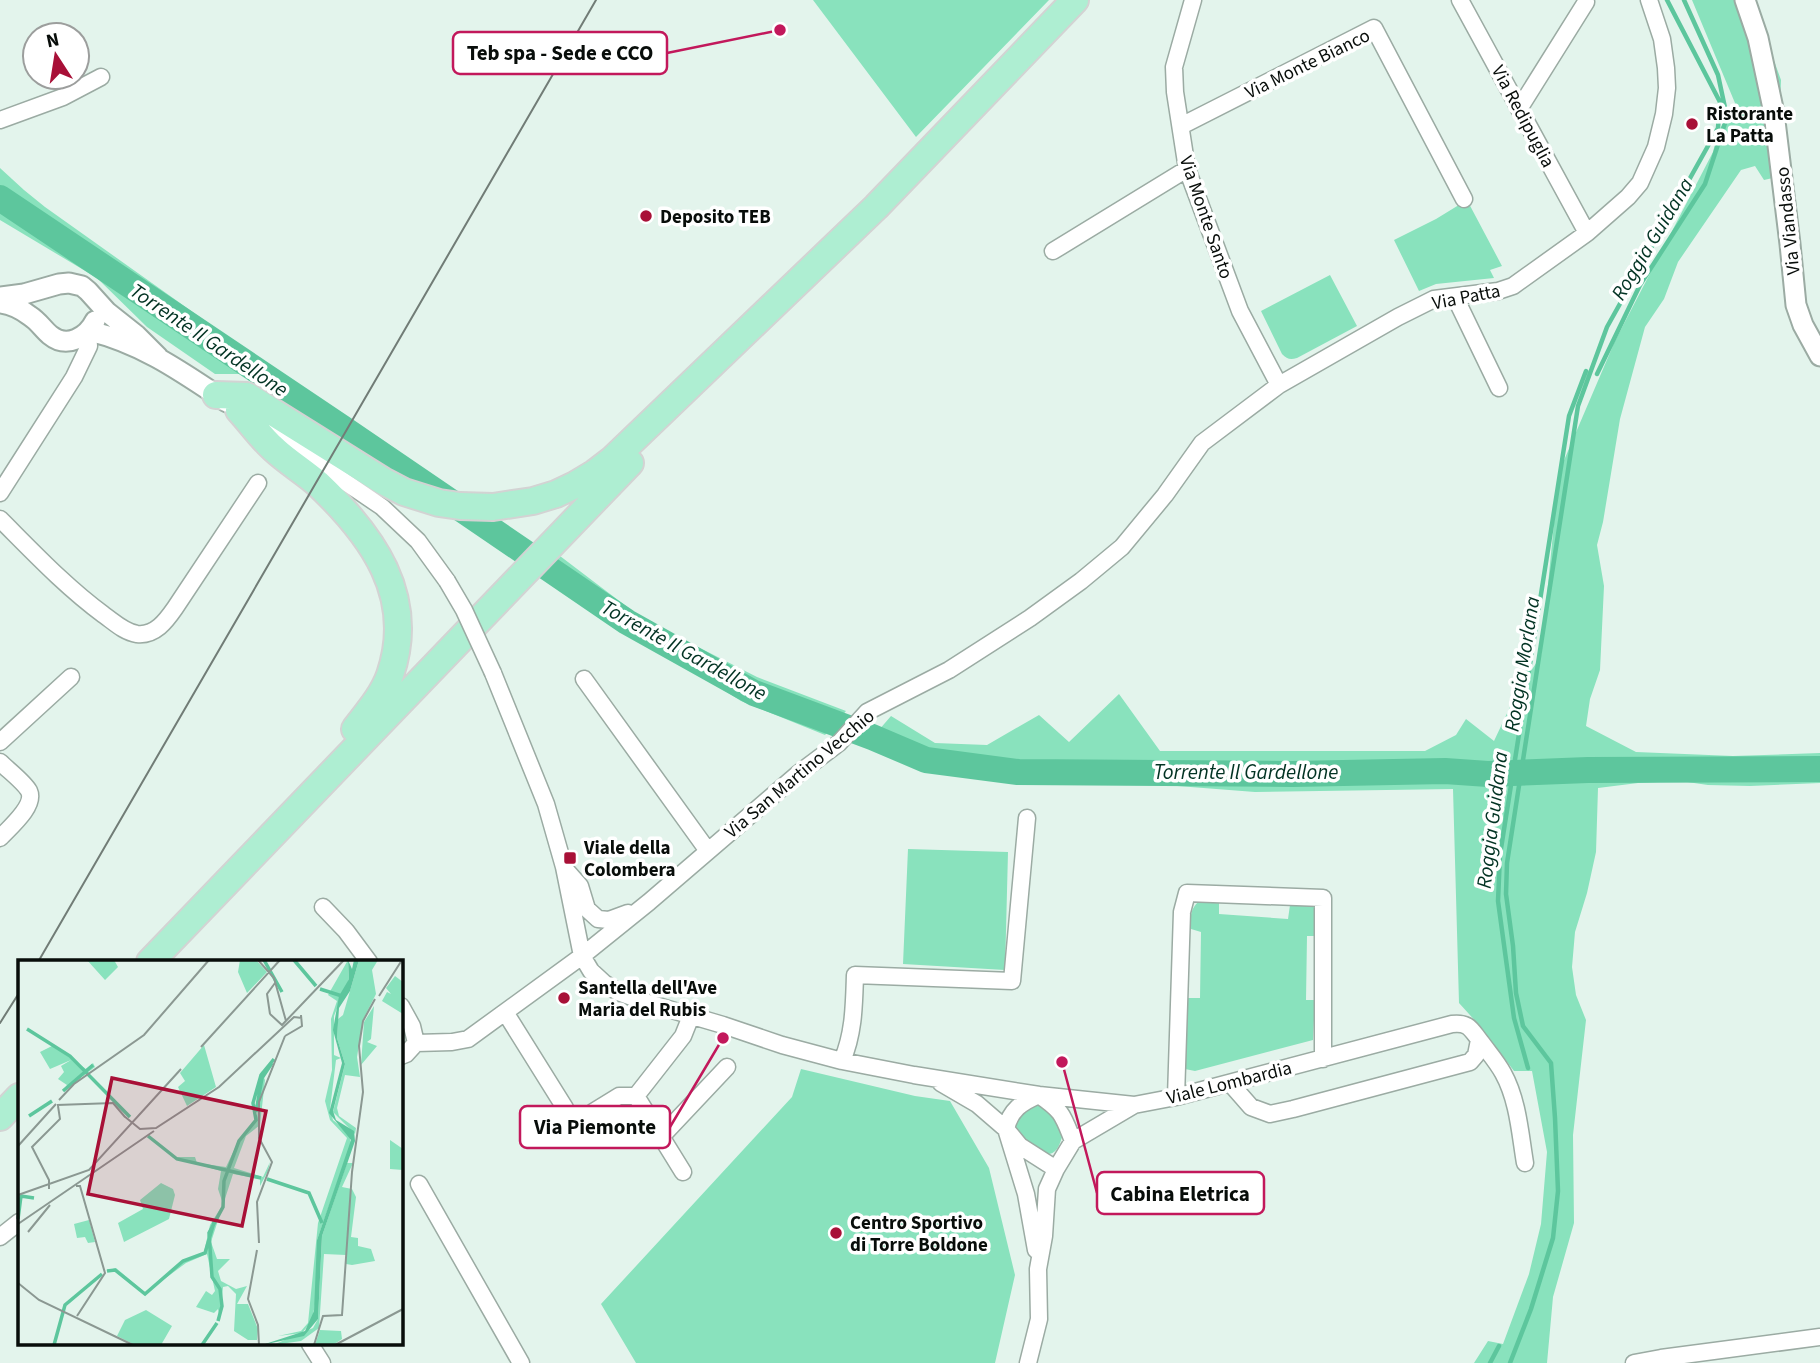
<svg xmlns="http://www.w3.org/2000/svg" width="1820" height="1363" viewBox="0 0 1820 1363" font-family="'Source Sans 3',sans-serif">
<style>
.green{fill:#89e2bd}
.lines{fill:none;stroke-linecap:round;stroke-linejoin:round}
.stream{stroke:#5dc69d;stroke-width:4.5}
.river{stroke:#5dc69d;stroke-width:26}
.minor-casing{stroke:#9baba3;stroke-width:19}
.tertiary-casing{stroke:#9baba3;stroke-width:23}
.trunk-casing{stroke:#d3d3d3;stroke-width:30}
.minor{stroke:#fff;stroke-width:16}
.tertiary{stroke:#fff;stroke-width:19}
.trunk{stroke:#aeeed2;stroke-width:26}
.tram{stroke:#717c76;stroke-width:2}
.minor-bridge-casing{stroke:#9baba3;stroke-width:19;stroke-linecap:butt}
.minor-bridge{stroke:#fff;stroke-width:16}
.poi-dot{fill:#a81037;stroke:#fff;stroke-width:2.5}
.labels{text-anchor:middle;stroke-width:7;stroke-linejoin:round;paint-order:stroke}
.street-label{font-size:19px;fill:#080d0a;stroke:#fff}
.poi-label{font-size:19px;font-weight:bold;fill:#080d0a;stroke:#fff;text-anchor:start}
.water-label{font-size:21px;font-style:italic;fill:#023323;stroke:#fff}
.inset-river{fill:none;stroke:#5dc69d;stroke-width:3.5}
.inset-road{fill:none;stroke:#8b9892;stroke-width:2}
.view{fill:#a81037;fill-opacity:0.15;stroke:#a81037;stroke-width:3.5}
.inset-edge{fill:none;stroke:#080d0a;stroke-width:3.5}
.leader{fill:none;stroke:#c2185b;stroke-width:2.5}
.callout-dot{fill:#c2185b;stroke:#fff;stroke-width:2.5}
.callout{fill:#fff;stroke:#c2185b;stroke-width:2.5}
.callout-label{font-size:21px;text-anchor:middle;font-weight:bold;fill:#080d0a}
</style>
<rect width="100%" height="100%" fill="#e3f4ec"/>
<path class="green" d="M813,0H1049L916,137Z
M1692,0H1752L1781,80L1777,177L1764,180L1755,166L1741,170L1678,262L1664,299L1645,327L1620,419L1603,522L1597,545L1604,586L1600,670L1590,699L1586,726L1636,752L1733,756L1820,753V783L1750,786L1708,785L1680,781L1638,783L1598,788L1596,852L1587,893L1575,932L1572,967L1576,995L1586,1020L1573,1135L1574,1223L1553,1297L1547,1363H1474L1488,1341L1503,1344L1529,1274L1541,1224L1547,1152L1532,1071H1514L1479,1025L1459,1003L1453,789L1255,792L946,768L866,745L891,716L935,743L987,745L1039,715L1069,742L1119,694L1160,751H1425L1456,735L1466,719L1494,741L1518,690L1541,656L1559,472L1615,341L1713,152L1718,132L1735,103Z
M0,168L24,190L45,207L346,421L338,435L243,374H215L147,327L97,278L0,220Z
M1467,200L1502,266L1490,270L1494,278L1436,284L1419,291L1394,240L1436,219Z
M1330,275L1357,326L1297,358C1290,360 1287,359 1282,354L1261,311Z
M560,556L643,619L757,677L846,711L825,735L741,701L542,575Z
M908,849L1008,852L1005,970L903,964Z
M1207,901L1219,902V914L1288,919L1290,905L1318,906L1317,936H1307L1306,1000H1315L1313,1040L1195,1071L1185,1069L1188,998H1200L1201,932L1191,929C1190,918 1190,910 1198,902Z
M801,1069L915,1096L950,1101L989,1168L1015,1275L995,1363H636L601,1304L792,1097Z
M1034,1105C1050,1105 1057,1120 1063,1133C1054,1175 1030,1144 1012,1128L1018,1115Z"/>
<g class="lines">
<path class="stream" d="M1597,374L1640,285L1705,184L1727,117L1718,75L1684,0
M1528,1068L1514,1018L1498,901L1500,855L1569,416L1586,371
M1490,1363L1499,1346
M1510,1363L1531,1309L1553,1238L1558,1191L1555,1118L1551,1063L1523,1026L1516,993L1513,946L1506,894L1507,863L1578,406L1607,327L1718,128L1720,102L1667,0"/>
<path class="river" d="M0,198L341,427L627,622L754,693L872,737L926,760L1018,772L1292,774L1445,771L1488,774L1588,770L1820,769"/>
<defs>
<path id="minor" d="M1193,0L1174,67L1175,92L1187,169L1240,311L1279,385
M1460,0L1587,233
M1519,109L1586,2
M0,120L63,97L101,77
M1181,126L1374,28L1464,199
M1053,251L1187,169
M1455,297L1499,388
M263,426L382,507L418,541L447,581
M0,493L74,377L89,346L88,333
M0,519C34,553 66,587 104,615C114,622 124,632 137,634C155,636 166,621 175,608L258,483
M493,673L546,804L564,867L582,956L591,971L604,983L618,992L648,1003L723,1025L782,1045L842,1061L914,1075L1039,1095L1134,1105
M584,679L708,851
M0,742L71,677
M0,762C8,770 24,782 29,791C36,806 9,828 0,838
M565,869L580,886L587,909L598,919L609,920L628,913
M323,907L346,931L369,962
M401,1006L412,1026L416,1043
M505,1012L565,1108
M401,1056L406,1054L416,1043L452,1042L468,1039L582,956L649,902L799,773L839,743L867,712L949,670L1030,618L1081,581L1122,547L1165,495L1202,443L1279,385L1398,317L1434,299L1498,291L1513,286L1587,233L1628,197L1640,183L1656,147L1664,114L1667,88L1666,68L1662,39L1649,0
M842,1061C854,1033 854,1005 855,975L1012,981L1027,818
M941,1083L977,1104L1006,1129L1026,1194L1036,1250
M1230,1083L1251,1107L1270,1114L1293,1109L1470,1062L1476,1055L1479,1040
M1176,1097L1182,912L1187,893L1323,898V1059
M593,1112L619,1096H636
M661,1137L727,1067
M1056,1169L1020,1146L1006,1129C1010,1110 1022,1102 1039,1095C1063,1111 1063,1116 1073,1141
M683,1172L636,1096L683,1036L691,1016
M419,1184L521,1363
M0,1237L19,1222
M310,1344L322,1363
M1028,1363L1039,1319L1038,1269L1044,1236L1047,1189L1056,1169L1073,1141L1134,1105L1176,1097L1452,1024C1470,1022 1471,1030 1481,1042C1489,1053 1497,1062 1503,1073C1518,1100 1520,1133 1525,1163
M1634,1363L1661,1358L1820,1337"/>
<path id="tertiary" d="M1745,0L1758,38L1774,113L1790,244L1796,305L1803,325L1820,356
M0,297L24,294L59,284L69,283L82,286L88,291L107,312L136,335L158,357
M0,303C10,304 22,310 30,316C38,321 43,329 50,335C67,349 87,337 95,321
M90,331C143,344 182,372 227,402"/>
<path id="trunk" d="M216,395L247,396L383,481L404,492L439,503L460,506L493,507L533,501L556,494L575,485L595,473L612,460L876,207L1075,0
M239,410C251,423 262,439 275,450C288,462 303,471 317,483C372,535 417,596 390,675C383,695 368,712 355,729
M150,962L630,463
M0,1117L19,1097"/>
</defs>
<use href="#minor" class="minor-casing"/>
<use href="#tertiary" class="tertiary-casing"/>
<use href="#trunk" class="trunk-casing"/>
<use href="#minor" class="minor"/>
<use href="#tertiary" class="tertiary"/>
<use href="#trunk" class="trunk"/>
<path class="tram" d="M38,962L596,0
M0,1023L19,993"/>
<defs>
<path id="minor-bridge" d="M447,581L464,610L493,673"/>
</defs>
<use href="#minor-bridge" class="minor-bridge-casing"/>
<use href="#minor-bridge" class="minor-bridge"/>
</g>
<g class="poi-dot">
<circle cx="1692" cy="124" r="7"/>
<circle cx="646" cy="216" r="7"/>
<rect x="563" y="851" width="14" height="14" rx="3.5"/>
<circle cx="564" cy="998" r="7"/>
<circle cx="836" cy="1233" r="7"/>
</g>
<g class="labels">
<g class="street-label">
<text transform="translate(1307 63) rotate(-26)" y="7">Via Monte Bianco</text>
<text transform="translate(1524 116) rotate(62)" y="7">Via Redipuglia</text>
<text transform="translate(1207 217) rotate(71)" y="7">Via Monte Santo</text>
<text transform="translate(1787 221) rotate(-96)" y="7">Via Viandasso</text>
<text transform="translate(1466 296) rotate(-11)" y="7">Via Patta</text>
<text transform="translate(799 773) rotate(-40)" y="7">Via San Martino Vecchio</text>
<text transform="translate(1229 1082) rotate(-14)" y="7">Viale Lombardia</text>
</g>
<g class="poi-label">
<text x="1706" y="120">Ristorante<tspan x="1706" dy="22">La Patta</tspan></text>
<text x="660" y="223">Deposito TEB</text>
<text x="584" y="854">Viale della<tspan x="584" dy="22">Colombera</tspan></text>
<text x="578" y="994">Santella dell'Ave<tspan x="578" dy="22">Maria del Rubis</tspan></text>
<text x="850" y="1229">Centro Sportivo<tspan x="850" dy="22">di Torre Boldone</tspan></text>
</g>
<g class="water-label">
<text transform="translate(1652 239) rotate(-59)" y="7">Roggia Guidana</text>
<text transform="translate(209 340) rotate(34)" y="7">Torrente Il Gardellone</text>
<text transform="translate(684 650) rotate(29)" y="7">Torrente Il Gardellone</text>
<text transform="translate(1522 664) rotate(-81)" y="7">Roggia Morlana</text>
<text x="1246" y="779">Torrente Il Gardellone</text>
<text transform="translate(1492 820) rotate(-83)" y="7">Roggia Guidana</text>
</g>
</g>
<g transform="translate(18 960)">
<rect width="385" height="385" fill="#e3f4ec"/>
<path d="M69,0H96L100,7L87,20ZM222,0H238L249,12L229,33L220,12ZM330,0L331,19L316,56V95L323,98L318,100L312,149L315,160L331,173L333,183L299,280L300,327L294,361L284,373L260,376L283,371L290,363L300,263L329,178L312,160L307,141L314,110L313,59L319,41L310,35ZM341,0H360L354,10L358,34L345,60L339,97L342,117L327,115L319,148L321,156L338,168L337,174L315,152L327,104L319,78L320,59L325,55ZM377,16L385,22V54L364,41L369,32L373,34L368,28ZM356,46L353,79L349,82L359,86L343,105L346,62ZM9,67L68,109L75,103L77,107L45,131L49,125L40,119L46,112L43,106L53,100L32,109L22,92L34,86ZM186,85L198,127L169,146L160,127L167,121L162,113ZM243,111L247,120L242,165L228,176L216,208L245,217L252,202L250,211L242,226V219L215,214L193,282L199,299H212L200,311L203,321L218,329L229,326L219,344H230L240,369L239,380H230L216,371L218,334L210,326L205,327L202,360L200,349L196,353L178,347L188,331L194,335L197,331L189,294L168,303L126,334L95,310L87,311L98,308L128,333L164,302L186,292L192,265L205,244L200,229L203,211L154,197H177L179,203L208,207L218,186L239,158ZM372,180L385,189V210L372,209ZM329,203H335L324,227L334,229L338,237L333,277L340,278V286L353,289L357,301L334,305L328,304V295L306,294L301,368L283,381L255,385L295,368L300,359L304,276ZM143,223L155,229L157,235L151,259L106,282L100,263L125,249L122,240ZM71,260L77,282L70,283L67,277L59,278L56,264ZM128,350L154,366L143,385H117L99,376L107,360ZM302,370L323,371L324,379L315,385H297Z" fill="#89e2bd"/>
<path d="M330,0L334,9L336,0H341L332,31L321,48L319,78L327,104L315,151L318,160L336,171L337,181L304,276L300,359L286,376L244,385L287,371L296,351L299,280L333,180L311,153L324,103L315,70L321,36L331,19Z" fill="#5dc69d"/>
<path class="inset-river" d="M246,0L264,32M276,0L298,26M302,29L324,36M9,69L52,96L112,157M45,131L75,105M238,152L244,118L254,103M11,156L34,141M130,176L159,199L243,218M249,219L291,233L304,263M0,259L3,236L16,238M89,311L97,310L127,334L165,301L187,293L197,259M200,361L204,346L202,329L194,317L191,273L205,247L206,221L221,181L238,160L235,143L243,115L256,99M36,385L47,345L84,314M184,385L199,363"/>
<path class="inset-road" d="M240,0L256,18L268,61M361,36L384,0M252,54L249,34L257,23M252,54L264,65L326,0M267,76L284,66L283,55M183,87L262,0M41,140L56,124L126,75L191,0M39,145L95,143L107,157M106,156L122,169L138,168L201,127L276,57L284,58M0,186L38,144M58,226H62L87,313L59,356M31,229V220L14,187L42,159L40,146M0,235L71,210L163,109M0,264L136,171M10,272L32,245M241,283L239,242L254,202L241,178V142L267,76M239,290L230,339L240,365L241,385M0,323L21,340L115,385M296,385L305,356L324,355L334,212L345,132L341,86L345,61L357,39M317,385L385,349"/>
<path class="view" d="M94,118L248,151L224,266L70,234Z"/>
<rect width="385" height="385" class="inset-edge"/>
</g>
<path class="leader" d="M780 30L667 53M723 1038L670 1127M1062 1062L1097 1193"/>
<g class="callout-dot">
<circle cx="780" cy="30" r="7"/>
<circle cx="723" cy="1038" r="7"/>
<circle cx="1062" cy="1062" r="7"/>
</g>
<g class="callout">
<rect x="453" y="32" width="214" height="42" rx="7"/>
<rect x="520" y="1106" width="150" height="42" rx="7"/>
<rect x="1097" y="1172" width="167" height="42" rx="7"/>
</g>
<g class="callout-label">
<text x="560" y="60">Teb spa - Sede e CCO</text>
<text x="595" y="1134">Via Piemonte</text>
<text x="1180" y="1201">Cabina Eletrica</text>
</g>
<g transform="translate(56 56) rotate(348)"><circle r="33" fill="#ffffff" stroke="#9c9e9d" stroke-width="2"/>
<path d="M0-5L12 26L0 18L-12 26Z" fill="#a81037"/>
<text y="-10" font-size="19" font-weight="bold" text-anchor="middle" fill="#080d0a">N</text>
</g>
</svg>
